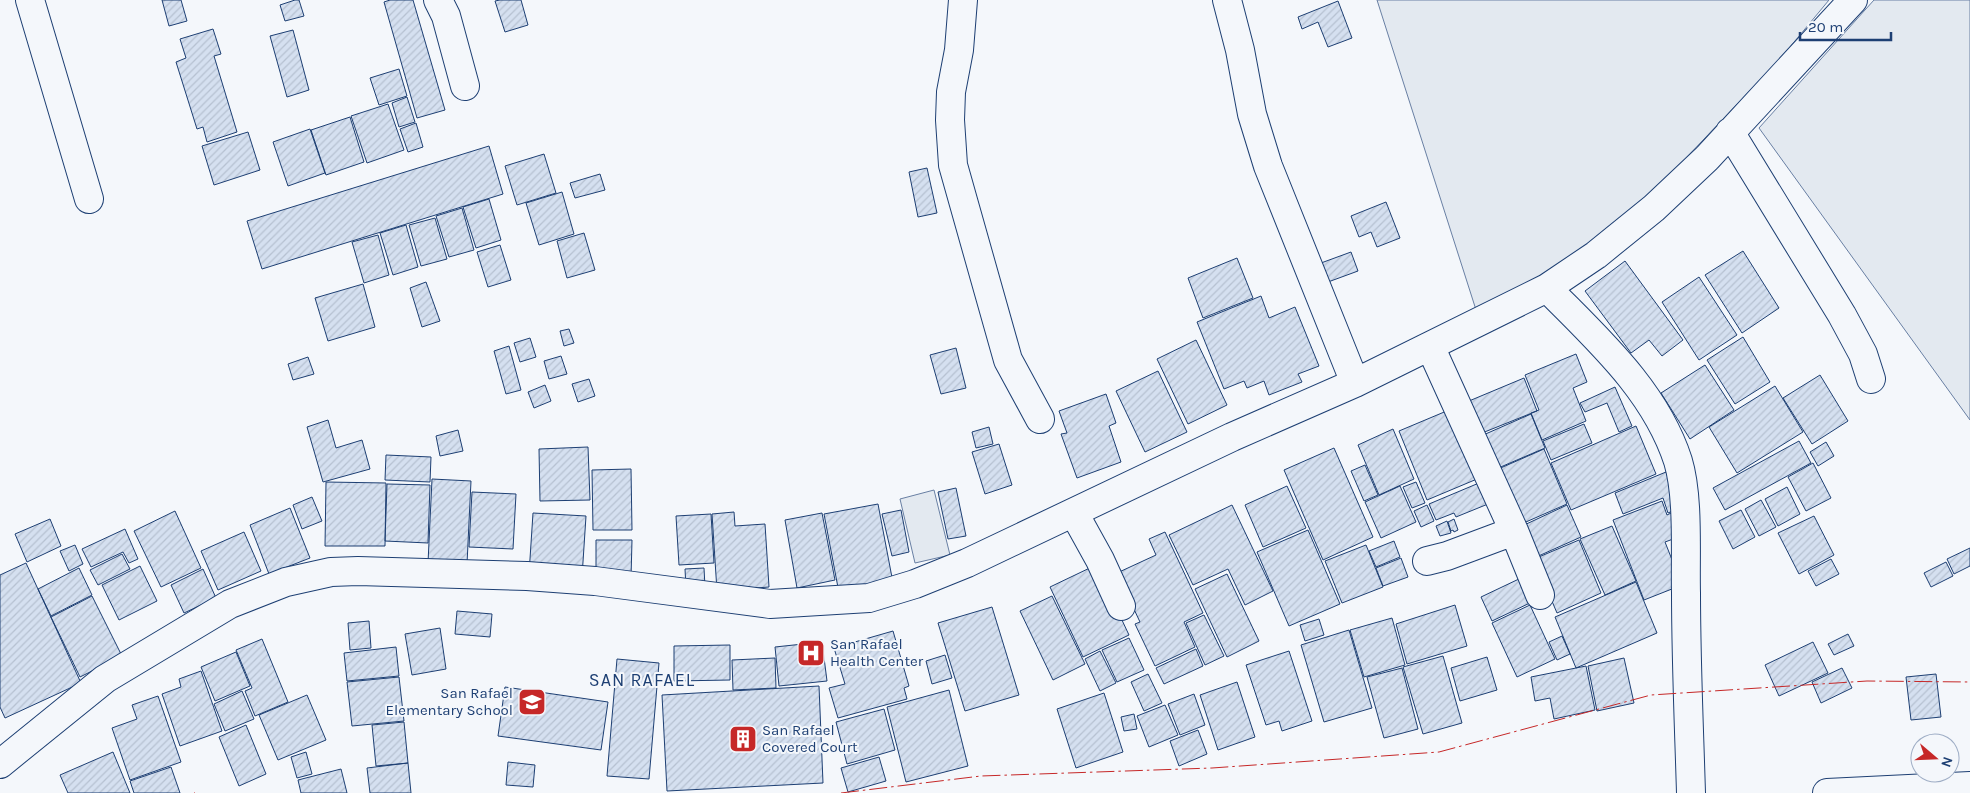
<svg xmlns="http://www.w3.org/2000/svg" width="1970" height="793" viewBox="0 0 1970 793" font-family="Karla,sans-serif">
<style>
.grass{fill:#e3e9f0;stroke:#687fa3}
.building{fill:url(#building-hatch);stroke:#1d3f73}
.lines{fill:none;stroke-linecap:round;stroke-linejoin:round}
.minor-casing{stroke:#1d3f73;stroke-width:30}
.highway-casing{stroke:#1d3f73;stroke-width:30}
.minor{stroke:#f4f7fb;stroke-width:28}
.highway{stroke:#f4f7fb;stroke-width:28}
.power{stroke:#c62828;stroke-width:1;stroke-dasharray:18 4 2.5 4;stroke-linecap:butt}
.labels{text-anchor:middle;stroke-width:4;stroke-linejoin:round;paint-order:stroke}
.poi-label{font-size:15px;fill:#1d3f73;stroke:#f4f7fb;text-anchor:start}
.quarter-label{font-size:18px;letter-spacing:1px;fill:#1d3f73;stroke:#f4f7fb}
</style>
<defs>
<pattern id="building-hatch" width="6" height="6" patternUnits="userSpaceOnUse" patternTransform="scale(1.25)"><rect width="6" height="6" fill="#d5e0f0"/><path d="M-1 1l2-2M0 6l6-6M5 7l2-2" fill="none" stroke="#b6c1d1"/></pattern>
</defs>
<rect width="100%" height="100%" fill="#f4f7fb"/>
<path class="grass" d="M1377,0H1829L1780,59L1648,198L1573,261L1477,313Z
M1874,0H1970V420L1759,128Z
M934,490L950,555L915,563L900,499Z"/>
<path class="building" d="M162,0H181L187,21L169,26Z
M295,0H299L304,16L285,21L280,5Z
M390,0H413L445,110L417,118L384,2Z
M500,0H521L528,25L505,32L495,1Z
M1338,1L1352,38L1328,47L1318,22L1302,29L1298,17Z
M213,29L221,54L214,56L237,132L207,142L203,127L197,129L176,62L186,58L180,39Z
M293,30L309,90L287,97L270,36Z
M399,69L407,96L379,105L370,78Z
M407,97L415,122L399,127L392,103Z
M388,104L404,150L367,163L351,116Z
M350,117L364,162L326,175L311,130Z
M416,123L423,147L408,152L400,129Z
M310,129L325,173L288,186L273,142Z
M248,132L260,170L214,185L202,146Z
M489,146L503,194L262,269L247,221Z
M544,154L556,193L517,205L505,166Z
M927,168L937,213L918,217L909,172Z
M600,174L605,190L575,198L570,183Z
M562,192L574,234L539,245L526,203Z
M489,199L501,240L476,248L463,207Z
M1386,202L1400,238L1377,247L1371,232L1359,237L1351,216Z
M462,208L474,250L449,257L436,216Z
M435,218L447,259L421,266L409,225Z
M406,225L418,267L393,275L380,233Z
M584,233L595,270L567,278L557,241Z
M378,235L389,275L364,283L352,242Z
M500,245L511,280L488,287L477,252Z
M1743,251L1779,308L1742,333L1705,275Z
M1351,252L1358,271L1328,282L1321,263Z
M1237,258L1253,298L1203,318L1188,278Z
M1625,261L1683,340L1662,356L1649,340L1631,353L1585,291Z
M1699,277L1737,335L1699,360L1662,302Z
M426,282L440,321L422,327L410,288Z
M363,284L375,327L328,341L315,298Z
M1261,296L1269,318L1295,307L1319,366L1298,374L1302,382L1269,395L1264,381L1247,388L1244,381L1224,389L1197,322Z
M569,329L574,343L564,346L560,331Z
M1743,337L1770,382L1735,404L1707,360Z
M530,338L536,357L520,362L514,343Z
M1196,340L1227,405L1188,424L1157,359Z
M509,346L521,390L506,394L494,351Z
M956,348L966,388L941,394L930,355Z
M1576,354L1587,382L1573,388L1586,421L1542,440L1531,413L1539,410L1525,375Z
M561,356L567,374L549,379L544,361Z
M308,357L314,374L293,380L288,364Z
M1705,365L1734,410L1690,439L1661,393Z
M1158,371L1187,432L1145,452L1116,391Z
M1820,375L1848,421L1812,444L1783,398Z
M1524,378L1537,411L1482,433L1469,401Z
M589,379L595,396L578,402L572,384Z
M545,385L551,401L534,408L528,392Z
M1775,386L1803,432L1737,473L1709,427Z
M1615,387L1632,426L1619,432L1607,403L1585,412L1580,403Z
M1106,394L1116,423L1109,426L1121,462L1077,478L1061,434L1067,433L1059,411Z
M1449,410L1477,479L1427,500L1399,431Z
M1531,414L1545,448L1496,469L1481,436Z
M328,420L336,448L362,440L370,469L323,482L307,427Z
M1584,424L1592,443L1551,460L1543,441Z
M1636,426L1656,474L1571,510L1551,463Z
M989,427L993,444L976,448L972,432Z
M1393,429L1414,479L1379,495L1358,445Z
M458,430L463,451L440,456L436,436Z
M1799,441L1811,463L1725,510L1713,488Z
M1826,442L1834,456L1818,466L1810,452Z
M999,444L1012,485L985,494L972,452Z
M588,447L590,500L540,501L539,449Z
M1334,448L1373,537L1323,560L1284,470Z
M1544,449L1567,504L1519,525L1496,470Z
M386,455L431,457L430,482L385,480Z
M1813,463L1831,498L1806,511L1788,477Z
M1365,465L1378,495L1364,501L1351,471Z
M631,469L632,530H593L592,470Z
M1666,472L1680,508L1668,513L1663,498L1623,514L1615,493Z
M432,479L471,481L467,564L428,563Z
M326,482L386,483L385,546H325Z
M1416,482L1425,503L1412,508L1403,487Z
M1479,483L1488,504L1456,517L1454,513L1436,520L1429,504Z
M387,484L430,485L428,543L385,541Z
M1287,486L1306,528L1263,547L1245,505Z
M1400,486L1416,522L1381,538L1365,502Z
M1787,487L1800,514L1778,526L1765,499Z
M956,488L966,536L948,539L938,492Z
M472,492L516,494L513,549L469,547Z
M312,497L322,521L302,529L293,505Z
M1761,500L1776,527L1759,536L1745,509Z
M1662,501L1667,515L1675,511L1684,535L1665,542L1682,585L1644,600L1613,520Z
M878,504L894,588L840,598L824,514Z
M1232,505L1273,591L1245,605L1228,569L1193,585L1169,535Z
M1427,505L1434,521L1421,527L1414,511Z
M1567,505L1581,537L1534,558L1520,527Z
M290,508L310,558L269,574L250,525Z
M901,510L909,552L892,556L882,514Z
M1741,510L1755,537L1733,549L1719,521Z
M175,511L201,568L161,587L134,531Z
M734,512L735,526L765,524L769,587L717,591L712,514Z
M533,513L586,516L582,577L529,574Z
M822,513L835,580L797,588L785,520Z
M711,514L714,563L679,565L676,516Z
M1814,516L1834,555L1799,574L1778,533Z
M50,519L61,546L27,562L15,534Z
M1454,519L1458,530L1454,532L1453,530L1451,531L1448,522Z
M1447,521L1451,533L1440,536L1436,526Z
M1612,526L1636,581L1605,595L1580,539Z
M125,529L138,559L129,563L123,552L91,567L82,549Z
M1308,530L1340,604L1289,626L1257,552Z
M244,532L261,571L218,590L201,551Z
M1165,532L1203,613L1184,622L1195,647L1155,666L1135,624L1140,622L1117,573L1156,555L1149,539Z
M596,540H632L631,578L596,577Z
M1579,540L1601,593L1557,613L1534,559Z
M1394,541L1400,557L1376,567L1369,551Z
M75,545L83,564L69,571L60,551Z
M1366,545L1383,587L1342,603L1325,561Z
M1970,548V566L1954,574L1947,559Z
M122,554L130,569L98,585L90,570Z
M1401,558L1408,577L1383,586L1376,568Z
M1831,559L1839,574L1816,586L1808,571Z
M1946,562L1953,576L1931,587L1924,573Z
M26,563L81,683L5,718L0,707V575Z
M1096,565L1129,635L1083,657L1050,587Z
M140,566L157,601L119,620L102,585Z
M79,568L92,595L51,616L38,589Z
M704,568L705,587L686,588L685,569Z
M203,569L216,598L184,613L171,585Z
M1227,574L1259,641L1227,657L1195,589Z
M1521,578L1532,602L1492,621L1481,597Z
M1636,582L1657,633L1576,668L1555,617Z
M92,596L122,656L80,677L51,617Z
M1052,596L1085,664L1053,680L1020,611Z
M1455,605L1467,646L1407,664L1396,624Z
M1530,605L1555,659L1517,677L1492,623Z
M992,607L1019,695L965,711L938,623Z
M457,611L492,614L490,637L455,634Z
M1204,615L1224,656L1205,665L1186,623Z
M1392,618L1405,665L1364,677L1350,630Z
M1319,619L1324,635L1305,641L1300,625Z
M369,621L371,648L350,650L348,623Z
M440,628L446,669L412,675L405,634Z
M1349,630L1372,708L1324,722L1301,645Z
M893,631L909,686L904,688L907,699L838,718L829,688L845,684L834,648Z
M1848,634L1854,646L1834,655L1828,644Z
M1562,636L1570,654L1557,660L1549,642Z
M1129,638L1144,670L1117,682L1102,650Z
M262,639L288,702L255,716L245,691L252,688L236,650Z
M822,642L827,681L779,686L775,647Z
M1813,642L1828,673L1779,696L1765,665Z
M730,645V680L674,681V646Z
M396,647L399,676L347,681L344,653Z
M1196,649L1203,666L1164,684L1156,668Z
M1100,651L1116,683L1100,691L1085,659Z
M1289,651L1312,721L1282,731L1279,721L1266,725L1246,665Z
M236,652L250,686L215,701L201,667Z
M945,655L952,678L932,684L926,661Z
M1443,656L1462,723L1423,734L1403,667Z
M1487,657L1497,690L1460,701L1451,668Z
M775,658L776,688L733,690L732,660Z
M1624,658L1634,703L1597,711L1588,666Z
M617,659L659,663L649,779L607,776Z
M1586,666L1595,710L1554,719L1550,698L1535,701L1531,677Z
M1402,668L1418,729L1384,738L1367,677Z
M1842,668L1852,688L1821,703L1812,682Z
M201,671L222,731L180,746L162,694L181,687L179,679Z
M1148,674L1162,703L1144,711L1131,682Z
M1936,674L1941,717L1911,720L1906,677Z
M399,677L404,721L352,726L347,682Z
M1237,682L1255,737L1218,750L1200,695Z
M819,686L823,783L667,791L662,695Z
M505,687L608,702L601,750L498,736Z
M949,690L968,766L906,782L887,707Z
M242,691L254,719L225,731L214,704Z
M1104,693L1123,752L1076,768L1057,709Z
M1194,694L1205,725L1180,735L1168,704Z
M307,695L326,740L278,760L259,715Z
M158,696L181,762L130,780L112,728L137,719L132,705Z
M1165,705L1178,735L1149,747L1137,716Z
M884,709L895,750L847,764L836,722Z
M1134,714L1137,729L1124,731L1121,717Z
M404,722L408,763L376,766L372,725Z
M246,725L266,774L239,786L219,737Z
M1198,730L1207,754L1179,766L1170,741Z
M113,752L130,793H68L60,775Z
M306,752L312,774L297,778L291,757Z
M879,757L886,781L848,792L841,768Z
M508,762L535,765L533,787L506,785Z
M408,763L411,793H370L367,768Z
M171,767L180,793H134L130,781Z
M341,769L347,793H301L298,780Z"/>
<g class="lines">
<defs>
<path id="minor" d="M30,0L89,199
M438,0L446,16L465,86
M963,0L959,50L951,92L950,120L953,165L1008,360L1040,419
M1227,0L1240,50L1252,114L1268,166L1355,383
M1730,132L1842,315L1863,354L1871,379
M1547,288C1597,339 1655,390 1678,461C1689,497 1685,555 1686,593C1686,660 1689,726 1691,793
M1430,346L1514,531L1540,595
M1074,513L1100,560L1121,606
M1427,561L1447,556L1514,531
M0,764L105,679L230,604L286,582L331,572L358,571L527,576L595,581L770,604L869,598L915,584L967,563L1232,437L1355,383L1547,288L1596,255L1654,208L1707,158L1853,0"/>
<path id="highway" d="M1827,793L1970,786"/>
</defs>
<use href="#minor" class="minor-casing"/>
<use href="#highway" class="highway-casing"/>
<use href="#minor" class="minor"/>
<use href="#highway" class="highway"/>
<path class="power" d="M194,793H195
M841,793L981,776L1212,768L1439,752L1651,695L1867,681L1970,682"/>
</g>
<defs>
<symbol id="hospital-square" viewBox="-11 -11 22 22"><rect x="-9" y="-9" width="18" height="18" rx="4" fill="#c62828" stroke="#f4f7fb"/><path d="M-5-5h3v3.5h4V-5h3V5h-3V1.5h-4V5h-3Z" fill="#fff"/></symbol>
<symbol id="school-square" viewBox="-11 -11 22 22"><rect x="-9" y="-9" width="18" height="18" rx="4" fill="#c62828" stroke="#f4f7fb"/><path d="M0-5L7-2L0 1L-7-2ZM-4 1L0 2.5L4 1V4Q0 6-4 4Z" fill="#fff"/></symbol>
<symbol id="building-square" viewBox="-11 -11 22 22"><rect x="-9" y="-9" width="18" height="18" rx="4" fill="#c62828" stroke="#f4f7fb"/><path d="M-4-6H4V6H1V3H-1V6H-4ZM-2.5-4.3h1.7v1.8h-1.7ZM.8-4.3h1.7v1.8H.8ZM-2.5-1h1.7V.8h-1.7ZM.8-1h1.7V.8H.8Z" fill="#fff"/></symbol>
</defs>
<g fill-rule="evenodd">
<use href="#hospital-square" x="795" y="637" width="32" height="32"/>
<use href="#school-square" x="516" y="686" width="32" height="32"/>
<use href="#building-square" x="727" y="723" width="32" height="32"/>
</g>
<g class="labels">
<g class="poi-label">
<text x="830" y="649">San Rafael<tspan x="830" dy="17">Health Center</tspan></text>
<text x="513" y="698" text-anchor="end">San Rafael<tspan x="513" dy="17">Elementary School</tspan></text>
<text x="762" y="735">San Rafael<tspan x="762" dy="17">Covered Court</tspan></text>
</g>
<g class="quarter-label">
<text x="642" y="686">SAN RAFAEL</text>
</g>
</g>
<g transform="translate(1935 758) rotate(109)"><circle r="24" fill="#f4f7fb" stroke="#9eadc5"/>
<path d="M0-4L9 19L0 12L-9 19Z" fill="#c62828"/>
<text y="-8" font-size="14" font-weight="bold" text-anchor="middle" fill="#1d3f73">N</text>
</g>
<path d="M1800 32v8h91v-8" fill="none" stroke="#1d3f73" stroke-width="2.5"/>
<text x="1808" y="32" font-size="15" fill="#1d3f73" stroke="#f4f7fb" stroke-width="4" paint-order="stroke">20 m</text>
</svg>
